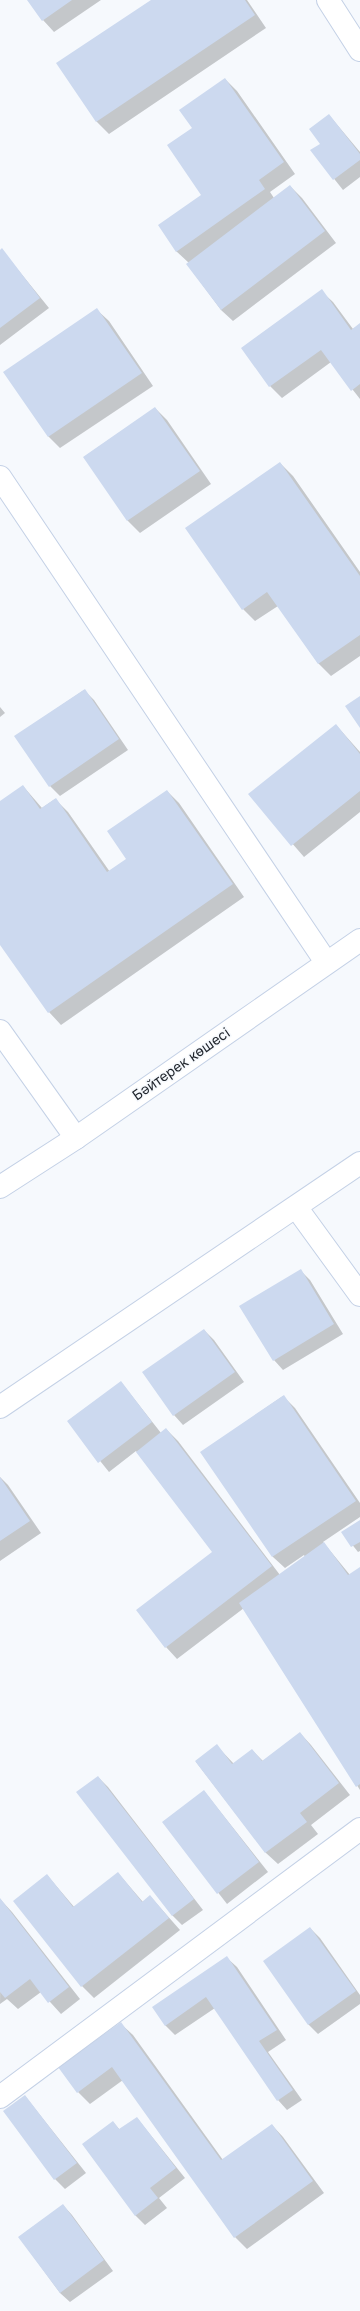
<svg xmlns="http://www.w3.org/2000/svg" width="360" height="2311" viewBox="0 0 360 2311" font-family="Inter,sans-serif">
<style>
.shadow{fill:#0003}
.building{fill:#ccd9ef}
.lines{fill:none;stroke-linecap:round;stroke-linejoin:round}
.street-casing{stroke:#c4d1e6;stroke-width:24}
.secondary-casing{stroke:#c4d1e6;stroke-width:24}
.street{stroke:#fff;stroke-width:22}
.secondary{stroke:#fff;stroke-width:22}
.labels{text-anchor:middle;stroke-width:3;stroke-linejoin:round;paint-order:stroke}
.street-label{font-size:14px;fill:#1e232a;stroke:#f6f9fd}
</style>
<rect width="100%" height="100%" fill="#f6f9fd"/>
<path class="shadow" d="M29,0H101L54,32L43,20Z
M152,0H247L266,28L109,134L97,122L58,64Z
M225,79L237,91L295,174L270,192L274,198L290,186L302,198L336,243L233,321L221,310L187,264L189,263L176,251L203,195Z
M329,115L360,152V177L343,190L312,151L321,144Z
M2,250L49,308L0,345V252Z
M321,291L333,302L353,329L360,324V399L331,362L282,398L270,386L242,348Z
M97,310L109,321L153,386L60,448L48,436Z
M155,408L167,420L211,484L140,533L128,521L84,457Z
M280,463L293,476L360,572V656L331,676L318,663L278,606L255,621L243,609Z
M84,690L94,700L128,750L60,796L50,786L16,736Z
M0,707L5,713L0,717Z
M336,725L360,752V812L304,857L250,795Z
M23,786L42,808L55,799L68,812L110,872L128,859L167,791L179,803L244,897L61,1025L49,1012L0,943V802Z
M300,1270L310,1280L343,1334L283,1370L274,1360Z
M204,1330L214,1340L244,1382L183,1425L174,1415Z
M121,1382L161,1433L166,1429L178,1441L280,1575L305,1557L304,1555L285,1568L273,1557L202,1452L283,1396L295,1408L360,1503V1517L323,1542L350,1575L360,1568V1790L244,1608L177,1659L166,1647L213,1552L136,1451L109,1472L68,1421Z
M0,1477L8,1485L41,1533L0,1561Z
M360,1522V1551L358,1552L343,1533Z
M300,1733L311,1745L350,1795L311,1825L318,1834L278,1864L266,1853L196,1762L217,1746L234,1764L252,1750L263,1761Z
M98,1777L108,1787L203,1910L182,1925L172,1915Z
M204,1791L268,1872L227,1904L163,1822Z
M118,1873L143,1902L150,1896L180,1930L94,1998L82,1986L47,1875L75,1908Z
M1,1900L12,1912L80,1999L61,2014L41,1992L18,2009L7,1999L0,2004Z
M310,1928L320,1938L360,1995V2004L318,2034L308,2024Z
M227,1958L237,1967L286,2040L268,2052L302,2100L287,2110L278,2100L215,2008L175,2035L165,2025Z
M121,2024L133,2035L223,2160L272,2125L283,2137L324,2193L247,2249L235,2237L123,2080L90,2104L78,2092Z
M25,2096L86,2173L65,2189L55,2179Z
M137,2118L185,2178L159,2198L167,2208L145,2225L135,2215L113,2122L120,2130Z
M63,2205L72,2215L113,2271L70,2302L60,2293L19,2237Z"/>
<path class="building" d="M27,0H72L42,21Z
M151,0H245L255,15L96,122L56,63Z
M225,78L284,162L259,180L265,189L176,252L158,225L201,195L167,145L192,128L179,110Z
M329,114L360,154V160L333,180L310,150L320,144L309,129Z
M290,185L325,231L221,310L186,264Z
M2,248L40,298L0,328V250Z
M322,289L351,330L360,323V384L351,391L321,350L269,387L241,348Z
M97,308L142,373L48,437L3,372Z
M155,407L200,471L127,521L83,457Z
M280,462L360,576V635L318,664L267,592L242,610L185,528Z
M85,689L119,739L49,787L14,736Z
M360,696V728L345,706Z
M336,724L360,754V791L291,846L248,794Z
M23,785L40,809L56,798L107,872L126,859L107,831L167,790L233,884L48,1013L0,945V801Z
M301,1269L334,1324L273,1361L239,1306Z
M204,1329L235,1372L173,1416L142,1372Z
M121,1381L152,1422L98,1463L67,1421Z
M284,1395L356,1501L272,1557L200,1452Z
M166,1428L272,1566L165,1648L136,1610L212,1552L136,1452Z
M0,1477L30,1521L0,1541Z
M360,1520V1542L351,1547L341,1532Z
M324,1542L348,1575L360,1567V1784L356,1787L239,1603Z
M300,1732L339,1783L300,1813L307,1822L265,1853L195,1761L217,1744L232,1764L252,1749L262,1761Z
M98,1776L194,1899L172,1916L76,1792Z
M204,1790L259,1862L217,1894L162,1822Z
M118,1872L142,1902L150,1895L169,1918L81,1987L13,1901L47,1874L73,1907Z
M0,1898L69,1987L48,2003L30,1979L5,1998L0,1992Z
M310,1927L356,1991L308,2025L263,1961Z
M227,1956L277,2030L259,2041L293,2090L277,2101L206,1997L165,2026L152,2007Z
M121,2022L221,2160L272,2124L313,2181L234,2238L112,2067L77,2093L58,2067Z
M25,2095L77,2163L54,2180L3,2111Z
M137,2117L176,2168L150,2188L158,2198L135,2216L82,2144L113,2121L119,2129Z
M63,2204L104,2260L60,2293L18,2237Z"/>
<g class="lines">
<defs>
<path id="street" d="M328,0L360,50
M0,477L326,962
M0,1031L76,1138
M296,1207L360,1295
M0,1407L360,1163
M0,2097L360,1829"/>
<path id="secondary" d="M0,1187L76,1138L360,940"/>
</defs>
<use href="#street" class="street-casing"/>
<use href="#secondary" class="secondary-casing"/>
<use href="#street" class="street"/>
<use href="#secondary" class="secondary"/>
</g>
<g class="labels">
<g class="street-label">
<text transform="translate(181 1064) rotate(-35)" y="5">Бәйтерек көшесі</text>
</g>
</g>
</svg>
